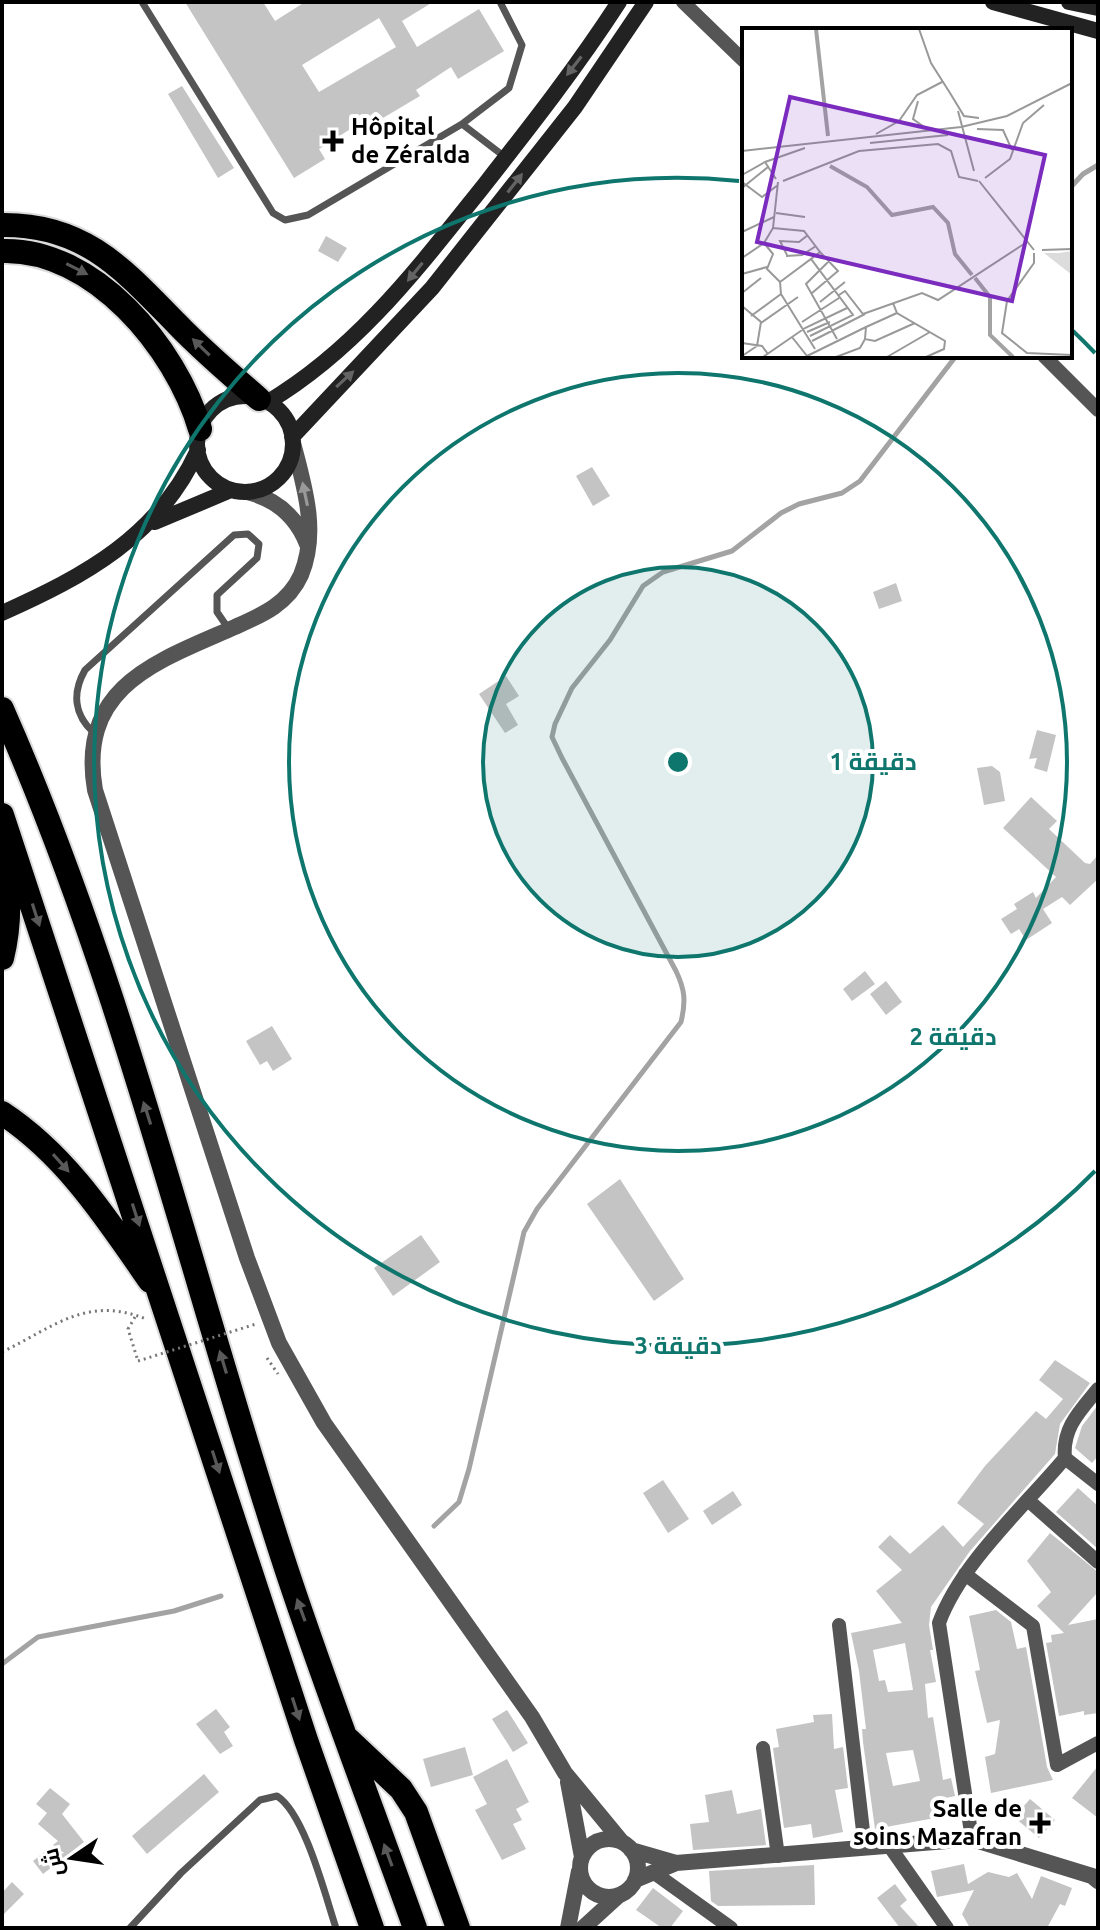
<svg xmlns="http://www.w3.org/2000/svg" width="1100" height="1930" viewBox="0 0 1100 1930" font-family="Ubuntu,Cairo,sans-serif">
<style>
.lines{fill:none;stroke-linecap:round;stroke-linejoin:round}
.stream{stroke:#a3a3a3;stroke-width:5}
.building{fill:#c4c4c4;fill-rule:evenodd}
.motorway-casing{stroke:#dbdbdb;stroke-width:28}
.path{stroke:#777;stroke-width:3;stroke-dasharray:2 4;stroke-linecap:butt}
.service{stroke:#555;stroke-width:7}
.minor{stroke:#555;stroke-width:14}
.tertiary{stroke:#555;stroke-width:16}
.secondary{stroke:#222;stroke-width:16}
.motorway{stroke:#000;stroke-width:24}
.path-bridge{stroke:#777;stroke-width:3;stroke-dasharray:2 4;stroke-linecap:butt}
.oneway{fill:#646464}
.oneway2{fill:#595959}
.oneway3{fill:#999}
.ring{fill:none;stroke:#0f766e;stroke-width:4}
.poi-dot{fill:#000;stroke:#fff;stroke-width:3}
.labels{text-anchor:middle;stroke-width:8;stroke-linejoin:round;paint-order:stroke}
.poi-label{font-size:24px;font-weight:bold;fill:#000;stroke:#fff;text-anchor:start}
.inset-river{fill:none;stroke:#a3a3a3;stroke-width:4}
.inset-road{fill:none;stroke:#999;stroke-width:2}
.view{fill:#7b2cbf;fill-opacity:0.15;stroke:#7b2cbf;stroke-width:4}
.inset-edge{fill:none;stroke:#000;stroke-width:4}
.centre{fill:#0f766e;stroke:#fff;stroke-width:4}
.ring-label{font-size:24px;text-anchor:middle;font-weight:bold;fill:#0f766e;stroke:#fff;stroke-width:8;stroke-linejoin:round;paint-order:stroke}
</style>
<rect width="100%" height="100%" fill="#fff"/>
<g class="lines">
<path class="stream" d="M1070,188L1083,174L1098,165
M434,1526L459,1502L469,1469L524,1232L537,1209L681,1022C686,1001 685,990 676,971L562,758L552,737L555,724L572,688L610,640L643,586L663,572L732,551L781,513L799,504L842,493L860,481L956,356
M2,1664L38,1637L174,1611L221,1596"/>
</g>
<path class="building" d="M185,2H263L275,21L305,2H433L402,21L417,47L479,9L504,51L458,79L451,67L416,90L420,96L356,134L352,128L319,149L325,159L294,178ZM379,18L396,47L319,92L302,65Z
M182,86L234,168L218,178L168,94Z
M326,236L347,248L338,262L318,251Z
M592,467L610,496L593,506L576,476Z
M896,583L902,601L879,609L873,592Z
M506,676L519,696L506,704L518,725L505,733L479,694Z
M1037,730L1056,735L1047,772L1034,768L1037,758L1029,759Z
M992,766L1000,772L1005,801L984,805L977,768Z
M1031,797L1057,821L1049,829L1085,863L1090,864L1098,855V879L1070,905L1062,897L1043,909L1052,923L1026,940L1019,929L1011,934L1001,919L1017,909L1014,904L1033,892L1036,898L1056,877L1003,828Z
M865,971L875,984L852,1001L843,989Z
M886,981L902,1002L886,1015L870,994Z
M272,1026L292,1059L273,1071L267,1061L260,1065L246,1041Z
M620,1179L684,1279L654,1301L587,1204Z
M421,1235L440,1262L393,1296L374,1268Z
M1055,1360L1090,1383L1060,1424L1055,1454L970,1551L931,1607L929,1625L933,1650H930L936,1682L925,1684L928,1718L933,1717L943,1780L951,1778L955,1796L937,1800L935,1818L875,1829L863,1742L862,1729H866L859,1671L851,1633L902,1623L876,1591L902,1570L878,1547L890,1535L910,1554L943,1525L963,1547L984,1524L957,1503L985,1466L1036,1411L1046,1419L1063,1399L1039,1380ZM905,1643L913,1690L888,1692L885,1680L879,1681L873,1650ZM913,1750L920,1781L893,1786L886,1753Z
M1098,1405V1456L1092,1463L1075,1448L1082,1426Z
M663,1480L689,1519L668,1533L643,1493Z
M1078,1488L1098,1506V1549L1056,1512Z
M733,1491L742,1505L712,1525L703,1511Z
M1050,1533L1098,1572V1592L1068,1625L1098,1619V1713L1084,1715V1711L1059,1716L1046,1643L1052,1642L1051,1635L1064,1633L1037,1606L1051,1592L1027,1561Z
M996,1610L1011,1622L1017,1649L1026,1647L1047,1767L1053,1780L991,1793L985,1757L995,1754L1000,1720L987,1723L975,1671L980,1670L969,1616Z
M216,1709L230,1727L224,1732L233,1746L220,1754L196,1724Z
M507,1710L528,1743L513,1752L492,1719Z
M832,1714L834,1749L843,1747L848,1788L835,1790L843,1832L813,1838L811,1824L784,1828L773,1748L779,1747L776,1729L814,1722L813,1715Z
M465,1747L473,1775L431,1787L423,1759Z
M507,1759L529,1802L516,1809L522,1820L513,1824L526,1849L502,1860L475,1810L487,1804L473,1777Z
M1098,1766V1818L1072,1798Z
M204,1774L219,1792L147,1854L132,1836Z
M50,1788L70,1804L62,1814L84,1842L43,1874L33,1861L58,1841L38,1824L47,1813L36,1804Z
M732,1790L737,1814L761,1809L766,1845L693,1850L690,1824L709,1822L705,1795Z
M1030,1799L1055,1820L1039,1838L1014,1817Z
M964,1864L968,1884L988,1872L1009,1877L1017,1873L1032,1899L1041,1876L1072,1888L1065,1906L1060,1904L1047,1928H970L962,1914L974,1890L937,1897L931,1871Z
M814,1865L815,1905L718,1906L711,1901L709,1871Z
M12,1882L24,1894L2,1916V1893Z
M895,1884L907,1900L900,1906L920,1928H900L877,1898Z
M653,1888L683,1911L670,1928H662L636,1910Z"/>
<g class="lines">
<defs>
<path id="motorway" d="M2,225C85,224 124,270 177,324C203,351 231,375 259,399
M2,251C94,248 176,348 200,429
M2,709C124,985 192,1282 286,1568C326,1689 372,1808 415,1928
M2,815L306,1740L372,1928
M2,958C11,922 9,891 4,855
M2,1113C66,1155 107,1219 150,1281
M349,1740L401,1789L416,1812L458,1928"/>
</defs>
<use href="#motorway" class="motorway-casing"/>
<path class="path" d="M135,1317L128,1329L138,1361
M2,1352C54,1327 87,1295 146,1319
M267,1358L278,1374"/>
<path class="service" d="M142,2L273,213L285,220L308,215L462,124L509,88L522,45L500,2
M462,124L505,157
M94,733C74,715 72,693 85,670L234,535L248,534L259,544L257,558L217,595V612L228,628
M130,1928L181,1873L260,1800L277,1796C305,1814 325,1895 336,1928"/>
<path class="minor" d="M683,2L744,61
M1044,356L1098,410
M1065,1458C1062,1428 1080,1411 1098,1389
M1029,1501L1098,1562
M965,1574L1033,1626L1057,1765L1098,1743
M839,1625L865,1848
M763,1748L778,1856
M972,1839L939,1623C961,1563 1024,1507 1065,1458L1098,1484
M890,1847L947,1928
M653,1872L731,1928"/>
<path class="tertiary" d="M293,443C304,485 319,532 301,575C288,604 262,615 235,627C158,661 77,686 95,790L247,1258L279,1343L324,1423L532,1717L565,1773L622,1842
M247,492C276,499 296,516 307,544
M568,1782L582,1857
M580 1868a29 29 0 1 1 58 0a29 29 0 1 1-58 0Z
M631,1850L676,1863L972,1839L1092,1876L1098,1881
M635,1880L676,1863
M568,1928L579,1871
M583,1928L618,1896"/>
<path class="secondary" d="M993,2L1098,31
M1069,2L1098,8
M197 444a48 48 0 1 1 96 0a48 48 0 1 1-96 0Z
M268,402C357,349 418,268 482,188C529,128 577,67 619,2
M292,437L432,288L575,107L646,2
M155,522L231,490
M2,613C85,576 159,536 198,450"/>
<use href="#motorway" class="motorway"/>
<path class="path-bridge" d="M138,1361L256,1324"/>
</g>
<defs><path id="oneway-solid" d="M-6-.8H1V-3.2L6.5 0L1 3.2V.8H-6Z" transform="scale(2)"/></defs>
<g class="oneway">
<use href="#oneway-solid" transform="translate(574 66) rotate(128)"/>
<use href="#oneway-solid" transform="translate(515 183) rotate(-52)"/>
<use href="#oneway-solid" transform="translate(415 272) rotate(129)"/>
<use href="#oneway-solid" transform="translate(345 379) rotate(-43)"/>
</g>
<g class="oneway2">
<use href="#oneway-solid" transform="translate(77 269) rotate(27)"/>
<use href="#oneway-solid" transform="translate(201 347) rotate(-136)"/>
<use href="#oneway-solid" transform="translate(36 915) rotate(72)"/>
<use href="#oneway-solid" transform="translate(147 1113) rotate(-108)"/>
<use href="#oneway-solid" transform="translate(61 1163) rotate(48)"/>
<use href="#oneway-solid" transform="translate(136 1215) rotate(72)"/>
<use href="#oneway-solid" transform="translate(223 1362) rotate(-107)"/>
<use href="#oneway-solid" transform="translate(216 1462) rotate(72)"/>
<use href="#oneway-solid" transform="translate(301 1610) rotate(-110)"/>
<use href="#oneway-solid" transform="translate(296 1709) rotate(72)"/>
<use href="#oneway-solid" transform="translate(388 1855) rotate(-110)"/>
</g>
<use class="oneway3" href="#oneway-solid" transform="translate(305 494) rotate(-102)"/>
<circle cx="678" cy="762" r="195" fill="#0f766e" fill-opacity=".12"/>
<g class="ring">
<circle cx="678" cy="762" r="195"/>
<circle cx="678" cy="762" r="389"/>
<path d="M1095 1171A584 584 0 1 1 739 181M1073 331A584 584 0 0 1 1095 353"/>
</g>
<g class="poi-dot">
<path d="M329 129h8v8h8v8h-8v8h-8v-8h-8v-8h8z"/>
<path d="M1036 1811h8v8h8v8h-8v8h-8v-8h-8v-8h8z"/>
</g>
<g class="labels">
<g class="poi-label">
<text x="351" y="135">Hôpital<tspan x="351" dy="28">de Zéralda</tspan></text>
<text x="1022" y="1817" text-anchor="end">Salle de<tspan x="1022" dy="28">soins Mazafran</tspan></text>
</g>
</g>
<g transform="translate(742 28)">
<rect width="330" height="330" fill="#fff"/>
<path d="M330,223V247L302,225H317Z" fill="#dcdcdc"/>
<path class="inset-river" d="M74,1L86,108M88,138L125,159L150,187L191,179L206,195L213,226L230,247M233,250L248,269V307L271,329"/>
<path class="inset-road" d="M177,1L189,35L208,65M208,65L222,88L237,90M176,73L171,91L185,101M216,83L232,143M235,101L261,102L270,122M134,106L157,93L175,67L200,54M128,115L206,107M0,123L219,99L265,88L330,55M23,134L63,120M0,147L23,134L34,151M243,150L268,131L281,95L302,77M41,153L117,123L196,116L209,123L217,149L236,153M237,153L292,222M0,154L20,169L36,157M0,160L26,139M34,185L63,189M31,200L62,203L78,224L69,231M0,204L32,189M22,215L31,226L25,241L38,254L39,266L73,321M300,222L330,221M292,225V235L265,273L260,305L285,325L330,327M45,227L38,213L57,214L66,207M44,228L60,227L74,218M0,230L22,215L31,200L36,154M88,232L64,256L95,311M0,246L25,239M38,254L69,231L111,287L68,308M0,265L19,250M70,265L96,243L78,224M97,267L103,263L121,286L180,265L196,272L285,214M78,274L103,254M151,275L155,285L203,313L202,321L184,329M0,278L19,294L15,318L0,328M9,288L39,266M60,294L97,270M19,295L56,269M65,304L88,294M50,309L65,328M123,311L124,299L155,285M70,313L123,286M0,315L20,318L26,326M21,329L63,300L105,280M63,329L124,299M94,329L118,320L123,311L133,313L173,295M145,329L188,304"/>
<path class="view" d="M48,69L303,127L270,273L15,214Z"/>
<rect width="330" height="330" class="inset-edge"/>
</g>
<circle cx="678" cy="762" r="12" class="centre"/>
<g class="ring-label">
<text x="873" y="770">1 دقيقة</text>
<text x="953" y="1045">2 دقيقة</text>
<text x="678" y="1354">3 دقيقة</text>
</g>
<rect width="1100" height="1930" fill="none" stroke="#000000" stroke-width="8"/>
<g transform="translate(72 1858) rotate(257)" stroke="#ffffff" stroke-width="6" paint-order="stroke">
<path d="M0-6L14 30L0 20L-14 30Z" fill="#000000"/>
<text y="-12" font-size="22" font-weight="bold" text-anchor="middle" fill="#000000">ش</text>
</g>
</svg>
